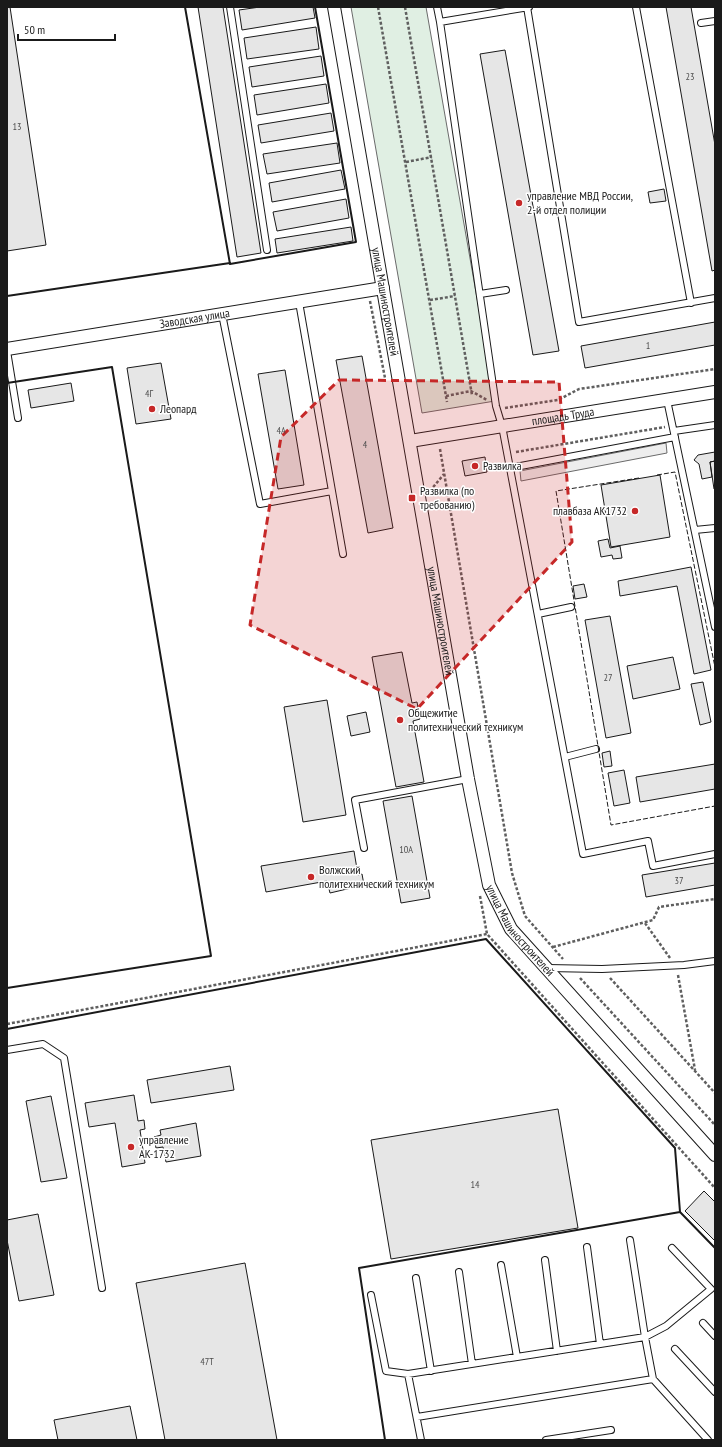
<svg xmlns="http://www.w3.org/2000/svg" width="722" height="1447" viewBox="0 0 722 1447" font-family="'PT Sans Narrow',sans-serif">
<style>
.green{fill:#e0efe3;stroke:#6a6a6a}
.parking{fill:#ededed;stroke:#6a6a6a}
.building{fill:#e6e6e6;stroke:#1a1a1a}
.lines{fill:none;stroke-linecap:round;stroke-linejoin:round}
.service-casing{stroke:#1a1a1a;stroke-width:8}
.minor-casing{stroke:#1a1a1a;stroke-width:14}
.path{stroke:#5f5f5f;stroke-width:2.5;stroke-dasharray:3 2;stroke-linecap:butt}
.service{stroke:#fff;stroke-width:6}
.minor{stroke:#fff;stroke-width:12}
.fence{stroke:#1a1a1a;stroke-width:1;stroke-dasharray:5 2;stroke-linecap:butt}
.wall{stroke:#1a1a1a;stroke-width:2}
.marked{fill:#c62828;fill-opacity:0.2;stroke:#c62828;stroke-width:3;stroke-dasharray:8 5;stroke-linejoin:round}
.poi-dot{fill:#c62828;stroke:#fff;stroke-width:1.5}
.labels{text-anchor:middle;stroke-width:3;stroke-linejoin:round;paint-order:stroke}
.number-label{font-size:10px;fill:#4d4d4d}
.poi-label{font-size:12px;fill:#1a1a1a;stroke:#fff;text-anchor:start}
.street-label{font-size:12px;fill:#1a1a1a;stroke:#fff}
</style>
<rect width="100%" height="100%" fill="#fff"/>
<path class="green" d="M351,7H426L495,401L422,413Z"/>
<path class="parking" d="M666,443L667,453L521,481L520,471Z"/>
<path class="building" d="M7,7H10L46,245L7,251Z
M198,7H223L261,253L237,257Z
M260,7H313L315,18L242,30L239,10Z
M666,7H691L715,145V270L712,271Z
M316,27L319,49L247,59L244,38Z
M505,50L559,351L533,355L480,54Z
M321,56L324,76L252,87L249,67Z
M326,84L329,103L257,115L254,95Z
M331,113L334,131L261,143L258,125Z
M337,143L340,163L267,174L263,154Z
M341,170L345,189L272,202L269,183Z
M664,189L666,201L650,203L648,192Z
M346,199L349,218L277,231L273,212Z
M351,227L353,241L277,253L275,239Z
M715,322V345L585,368L581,346Z
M362,356L393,528L368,533L336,360Z
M161,363L171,419L136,424L127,368Z
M285,370L304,485L278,489L258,374Z
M71,383L74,401L31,408L28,390Z
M715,452V461L710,462L712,477L702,479L699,464L694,460L698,455Z
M485,457L487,472L465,476L462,461Z
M715,461V488L714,489L710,462Z
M660,475L670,537L611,547L601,485Z
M608,539L610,548L620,546L622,558L613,559L612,555L601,557L598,541Z
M691,567L711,670L694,674L677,586L620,596L618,581Z
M584,584L587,597L575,599L573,586Z
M610,616L631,733L606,738L585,620Z
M402,652L412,703L417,702L420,719L413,721L424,782L396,787L372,657Z
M673,657L680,689L633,699L627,666Z
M703,682L711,722L700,725L691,684Z
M327,700L346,815L303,822L284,707Z
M366,712L370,732L351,736L347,716Z
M610,751L612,766L604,767L602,753Z
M715,764V789L640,802L636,777Z
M624,770L630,803L614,806L608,773Z
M412,796L430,898L401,903L383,801Z
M354,851L358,875L362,874L364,885L330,893L327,881L266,892L261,866Z
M715,863V885L646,897L642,875Z
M230,1066L234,1090L151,1103L147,1080Z
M134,1095L138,1121L144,1120L145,1129L140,1130L145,1163L122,1167L115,1123L89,1127L85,1103Z
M51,1096L67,1178L41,1182L26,1101Z
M558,1109L578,1228L391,1259L371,1140Z
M196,1123L201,1156L166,1162L163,1147L156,1148L154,1137L161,1135L160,1130Z
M704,1191L715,1202V1241L685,1211Z
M38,1214L54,1295L19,1301L7,1240V1220Z
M245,1263L277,1440H165L136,1283Z
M130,1406L137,1440H58L54,1420Z"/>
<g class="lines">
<defs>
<path id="service" d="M230,7L267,250
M437,7L440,22L529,7
M527,7L579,322L715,298
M636,7L691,303
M440,22L496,406L502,426L583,854L648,841L653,866L715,854
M701,23L715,21
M480,294L506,290
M299,302L343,554
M222,314L260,504L332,491
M7,351L18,418
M667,400L715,627
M674,431L715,425
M510,468L675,437
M695,530L715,528
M538,614L571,607
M565,757L596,749
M364,848L355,800L468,779
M547,968L602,969L684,965L715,961
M7,1050L43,1044L64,1058L102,1288
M630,1240L645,1337L653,1379L708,1440
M587,1247L600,1344
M545,1260L557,1351
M501,1265L517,1357
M459,1272L472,1364
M416,1278L431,1371
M371,1295L386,1371L408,1374L645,1337L666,1326L711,1289L672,1248
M703,1323L715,1336
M675,1349L715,1392
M408,1374L421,1440
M417,1417L653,1379
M546,1440L611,1430"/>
<g id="minor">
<path id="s1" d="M334,7L468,779L489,885L511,929L715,1155"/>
<path id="s2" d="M7,349L383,288"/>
<path id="s3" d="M410,441L715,392"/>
</g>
</defs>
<use href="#service" class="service-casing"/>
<use href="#minor" class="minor-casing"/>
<path class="path" d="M378,7L447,402
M405,7L472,395
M406,162L432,157
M430,300L455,296
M370,301L385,378
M446,396L471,391L487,400
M505,408L558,400L579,389L715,369
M440,449L512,873L525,916L563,959
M516,452L665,427
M430,491L444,474
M480,896L487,934L715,1188
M645,923L670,958
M553,947L653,920L659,907L715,899
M678,975L695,1070
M580,978L715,1125
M610,978L715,1093
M7,1024L487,934"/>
<use href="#service" class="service"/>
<use href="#minor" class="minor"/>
<path class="fence" d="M657,475L675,472L715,667
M639,478L556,491L611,825L715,806"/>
<path class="wall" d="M185,7L230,264L356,242L315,7
M7,296L230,263
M7,383L112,367L211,956L7,988
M7,1029L486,939L675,1148L680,1212L359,1268L385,1440
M680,1212L715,1248"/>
</g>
<path class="marked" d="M339,380L559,382L572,542L417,709L250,625L281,437Z"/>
<g class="poi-dot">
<circle cx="519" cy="203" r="4"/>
<circle cx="152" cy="409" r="4"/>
<circle cx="475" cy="466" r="4"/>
<rect x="408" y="494" width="8" height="8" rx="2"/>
<circle cx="635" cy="511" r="4"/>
<circle cx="400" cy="720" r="4"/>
<circle cx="311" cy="877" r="4"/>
<circle cx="131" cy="1147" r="4"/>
</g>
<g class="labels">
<g class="number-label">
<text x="690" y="80">23</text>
<text x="17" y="130">13</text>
<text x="648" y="349">1</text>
<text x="149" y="397">4Г</text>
<text x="281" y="434">4А</text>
<text x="365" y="448">4</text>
<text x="608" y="681">27</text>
<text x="406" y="853">10А</text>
<text x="679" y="884">37</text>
<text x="475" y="1188">14</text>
<text x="207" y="1365">47Т</text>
</g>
<g class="poi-label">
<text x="527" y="200">управление МВД России,<tspan x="527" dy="14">2-й отдел полиции</tspan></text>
<text x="160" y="413">Леопард</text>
<text x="483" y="470">Развилка</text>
<text x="420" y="495">Развилка (по<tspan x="420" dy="14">требованию)</tspan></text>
<text x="627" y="515" text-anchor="end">плавбаза АК1732</text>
<text x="408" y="717">Общежитие<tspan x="408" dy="14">политехнический техникум</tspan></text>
<text x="319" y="874">Волжский<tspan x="319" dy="14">политехнический техникум</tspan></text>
<text x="139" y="1144">управление<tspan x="139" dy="14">AK-1732</tspan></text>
</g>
<g class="street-label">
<text dy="4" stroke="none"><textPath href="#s1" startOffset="299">улица Машиностроителей</textPath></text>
<text dy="4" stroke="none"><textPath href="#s2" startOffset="190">Заводская улица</textPath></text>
<text dy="4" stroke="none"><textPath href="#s3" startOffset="155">площадь Труда</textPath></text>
<text dy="4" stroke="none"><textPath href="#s1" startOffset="623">улица Машиностроителей</textPath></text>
<text dy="4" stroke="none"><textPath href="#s1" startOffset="947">улица Машиностроителей</textPath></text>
</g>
</g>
<rect width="722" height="1447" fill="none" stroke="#1a1a1a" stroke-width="16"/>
<path d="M18 34v6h97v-6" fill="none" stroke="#1a1a1a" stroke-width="2"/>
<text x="24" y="34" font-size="12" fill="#1a1a1a" stroke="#ffffff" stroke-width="3" paint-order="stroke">50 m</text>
</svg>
